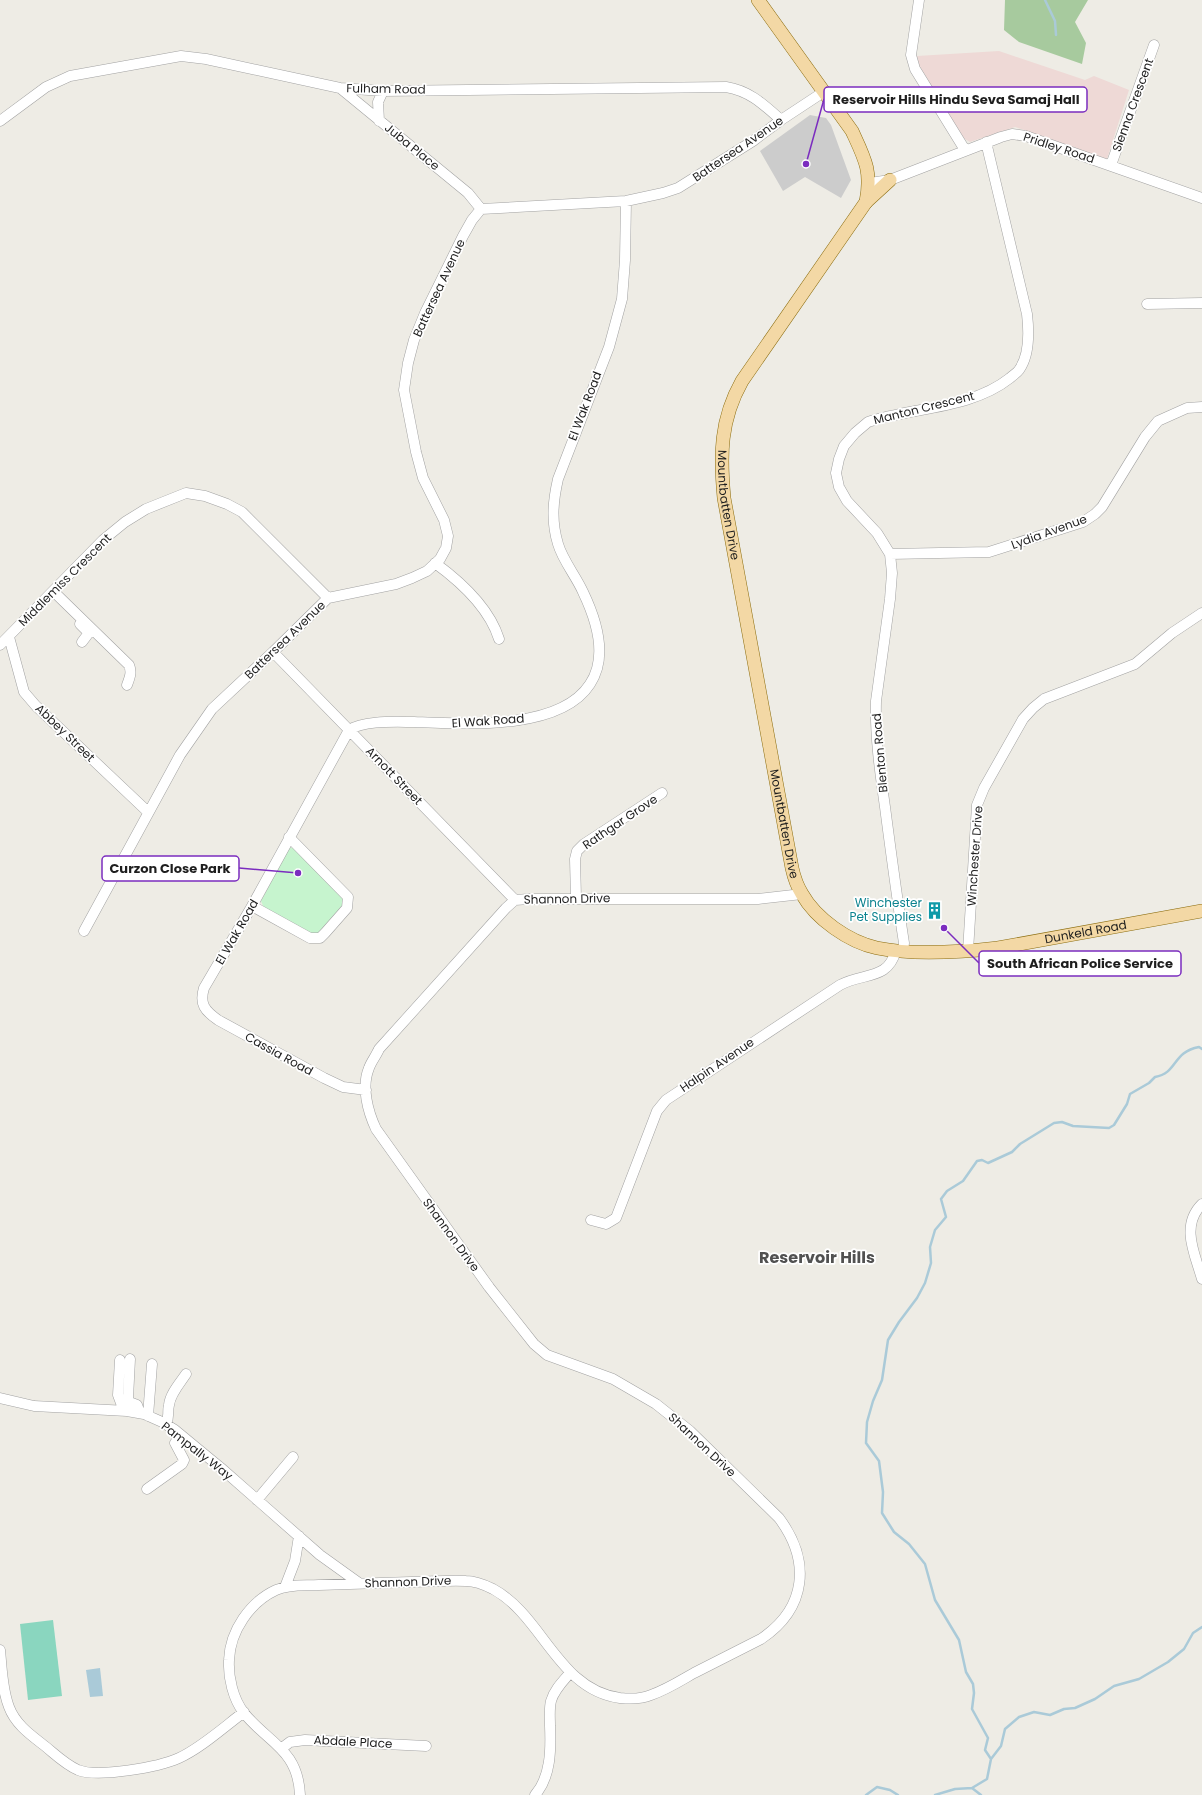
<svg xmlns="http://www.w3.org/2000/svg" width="1202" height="1795" viewBox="0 0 1202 1795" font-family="Poppins,sans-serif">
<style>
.commercial{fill:#eed9d6}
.religious{fill:#ccc}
.forest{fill:#a7ca9e}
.park{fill:#c6f4ce}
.pitch{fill:#8ad6bf}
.water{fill:#aacad8}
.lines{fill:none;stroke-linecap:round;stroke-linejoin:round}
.stream{stroke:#aacad8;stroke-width:2.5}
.minor-casing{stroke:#a2a2a2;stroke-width:11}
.major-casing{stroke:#8b6c0e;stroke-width:14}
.minor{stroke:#fff;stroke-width:10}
.major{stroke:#f3d8a5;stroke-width:13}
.labels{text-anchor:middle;stroke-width:3.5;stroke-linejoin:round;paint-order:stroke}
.street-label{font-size:12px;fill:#1e1e1e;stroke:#fff}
.culture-label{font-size:12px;fill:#0d838f;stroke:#fff;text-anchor:end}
.district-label{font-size:16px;font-weight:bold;fill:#515151;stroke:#fff}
.leader{fill:none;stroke:#7b2cbf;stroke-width:1.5}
.callout-dot{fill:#7b2cbf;stroke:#fff;stroke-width:1.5}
.callout{fill:#fff;stroke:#7b2cbf;stroke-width:1.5}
.callout-label{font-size:13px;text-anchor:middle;font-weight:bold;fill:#1e1e1e}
</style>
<rect width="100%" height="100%" fill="#eeece5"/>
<path class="commercial" d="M999,51L1085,80L1094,76L1129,90L1107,159L1015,127L970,142L963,138L919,65L917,56Z"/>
<path class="religious" d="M810,115L826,118L831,125L851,180L841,198L805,177L783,191L760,151Z"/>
<path class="forest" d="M1005,0H1088L1075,22L1086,43L1082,64L1019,42L1004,30Z"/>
<path class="park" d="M289,847L296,849L345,898V904L320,934L312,936L265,910L261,901Z"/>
<path class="pitch" d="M53,1620L62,1696L28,1700L20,1624Z"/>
<path class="water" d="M100,1668L103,1696L90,1697L86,1670Z"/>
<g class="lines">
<path class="stream" d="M1045,0L1055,21L1056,35
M991,1759L985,1750L988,1738L972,1709L974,1693L973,1684L966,1672L959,1640L935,1600L925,1564L909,1544L894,1532L882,1513L883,1492L879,1461L866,1443L867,1422L873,1401L882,1380L888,1340L899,1322L917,1298L925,1283L931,1263L930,1247L935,1230L946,1217L941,1199L947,1191L963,1181L977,1161L982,1160L988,1163L1012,1152L1020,1144L1054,1123L1062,1122L1073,1126L1109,1128L1114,1125L1127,1104L1130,1094L1149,1083L1155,1077C1178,1073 1172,1052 1199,1047L1202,1049
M972,1788L981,1795
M866,1795L877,1787L890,1790L898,1795
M935,1795L955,1789L972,1788L987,1779L991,1759L1001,1746L1005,1729L1019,1717L1034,1712L1050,1715L1064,1709L1075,1708L1095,1699L1114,1686L1139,1679L1168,1662L1184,1649L1193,1633L1202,1627"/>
<defs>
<path id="minor" d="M919,0L911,55L915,69L965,150
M340,88L468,193L481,209
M0,121L46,87L70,76L181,56L206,59L340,88L383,91L726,87C750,91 763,104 781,120
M379,121L378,102L383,91
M1111,165L1154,45
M870,183L890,180L1001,137L1012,134L1026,136L1202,198
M1147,304L1202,303
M890,554L989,552L1083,522L1095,514L1102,507L1145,437L1158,421L1187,408L1202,407
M435,563C461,582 489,607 499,639
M53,591L129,665C132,672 130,677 127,685
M80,624L87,631L88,634L82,642
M9,637L24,692L36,706L148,812
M0,645L103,540L125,522L146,509L186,493L205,496L227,504L242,512L328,598
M273,652L515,900
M576,898L575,859L577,851L584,844L662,793
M252,906L310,938H320L325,933L347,908L348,897L289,837
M84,931L180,755L212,709L273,652L328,598L396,584L412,578L427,571L440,559L446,548L448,536L444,520L423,478L416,452L404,390L408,363L414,340L425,313L463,236L472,220L481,209L626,201L663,193L678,188L753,141L781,120L825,91
M903,951L904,943C897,898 891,853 885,807C880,772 875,737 876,701L890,599L892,573L890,554L877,533L847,501L839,487L836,473L839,459L844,446L855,433L868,422C914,407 971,409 1010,378C1013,375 1017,373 1019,370C1030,355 1029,331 1027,314L986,142
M968,951L977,805L984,788L1023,719L1033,708L1044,699L1135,664L1172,633L1202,613
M366,1090L343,1087L324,1078L218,1020C205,1011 199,1004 204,988L252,906L349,730C364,720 396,722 414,722C463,724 560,731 590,684C608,657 596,619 583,592C576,576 563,561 558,544C551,521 553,501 558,479L609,347L622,299L625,260L626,201
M1202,1204C1180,1226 1195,1254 1202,1279
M591,1220L606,1224L616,1218L657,1111L666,1100L840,985C864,972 888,981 896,950
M130,1359L128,1398L129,1402L137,1405L140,1413
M120,1360L118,1395L124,1411
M0,1398L34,1406L127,1411L144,1414L162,1422L175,1430L221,1468L320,1555L359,1583
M148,1416L152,1364
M166,1424C170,1415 167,1413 169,1405C170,1394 180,1383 186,1374
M147,1489L182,1464L184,1460L175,1443L181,1435
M257,1500L293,1457
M285,1587L295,1561L299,1536
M0,1650C2,1669 2,1689 9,1707C15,1723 28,1733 41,1743C53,1752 64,1764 78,1770C98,1778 159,1767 179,1758C201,1748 224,1727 244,1712
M282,1748L290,1742L305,1740L426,1746
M300,1795C298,1749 268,1743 244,1713C233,1699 228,1677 229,1660C230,1631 250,1602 276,1590C289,1584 305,1586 319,1585C350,1584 380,1583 411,1582C429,1582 448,1580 466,1581C476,1581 485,1585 493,1589C543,1616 558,1690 620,1698C630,1699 642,1699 651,1695C666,1690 680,1681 694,1673C716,1662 739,1650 761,1639C807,1608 811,1561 779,1518L690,1431L656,1404L613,1379L547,1355L534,1344L489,1287L376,1129C368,1112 361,1087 369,1068C371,1062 376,1056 379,1049L506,908L515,900L529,899H758L802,894
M535,1795C551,1777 551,1749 550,1726C550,1718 549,1709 551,1701C554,1690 563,1681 570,1673"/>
<g id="major">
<path id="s1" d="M758,0L852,131C865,159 872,171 866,202L742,381C720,420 720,455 724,498L792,868C794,877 797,886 802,894C816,919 849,942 877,948C912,955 962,952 998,948L1202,911"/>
<path d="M866,202L890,180"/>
</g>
</defs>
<use href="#minor" class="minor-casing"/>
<use href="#major" class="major-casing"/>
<use href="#minor" class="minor"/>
<use href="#major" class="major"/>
</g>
<defs>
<symbol id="building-bare" viewBox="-9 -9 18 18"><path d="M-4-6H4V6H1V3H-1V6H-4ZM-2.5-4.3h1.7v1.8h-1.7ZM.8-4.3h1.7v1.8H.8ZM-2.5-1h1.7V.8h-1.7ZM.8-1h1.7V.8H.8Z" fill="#0f9aa8" stroke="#fff" stroke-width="2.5" paint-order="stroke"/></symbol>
</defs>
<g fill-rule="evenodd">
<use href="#building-bare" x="922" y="898" width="25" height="25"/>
</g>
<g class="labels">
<g class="street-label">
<text transform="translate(386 89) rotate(1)" y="4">Fulham Road</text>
<text transform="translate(1133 105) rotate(-70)" y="4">Sienna Crescent</text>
<text transform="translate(412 147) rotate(39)" y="4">Juba Place</text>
<text transform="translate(1059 148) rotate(18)" y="4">Pridley Road</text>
<text transform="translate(738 149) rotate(-34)" y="4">Battersea Avenue</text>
<text transform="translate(439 288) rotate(-65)" y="4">Battersea Avenue</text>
<text transform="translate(585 406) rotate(-69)" y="4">El Wak Road</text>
<text transform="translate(924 408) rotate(-14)" y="4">Manton Crescent</text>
<text dy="4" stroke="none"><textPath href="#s1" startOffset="581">Mountbatten Drive</textPath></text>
<text transform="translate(1049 532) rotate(-20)" y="4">Lydia Avenue</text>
<text transform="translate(65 580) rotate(-45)" y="4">Middlemiss Crescent</text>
<text transform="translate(285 640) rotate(-44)" y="4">Battersea Avenue</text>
<text transform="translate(488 721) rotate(-4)" y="4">El Wak Road</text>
<text transform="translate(65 733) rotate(44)" y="4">Abbey Street</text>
<text transform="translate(880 753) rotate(-95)" y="4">Blenton Road</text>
<text transform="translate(394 776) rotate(46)" y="4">Arnott Street</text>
<text transform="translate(620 822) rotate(-34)" y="4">Rathgar Grove</text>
<text dy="4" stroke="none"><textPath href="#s1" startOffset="905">Mountbatten Drive</textPath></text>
<text transform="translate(975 856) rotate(-86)" y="4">Winchester Drive</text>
<text transform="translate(567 899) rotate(-1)" y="4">Shannon Drive</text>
<text transform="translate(237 932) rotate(-60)" y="4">El Wak Road</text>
<text dy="4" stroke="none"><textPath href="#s1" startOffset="1283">Dunkeld Road</textPath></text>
<text transform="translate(279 1054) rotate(29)" y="4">Cassia Road</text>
<text transform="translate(717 1065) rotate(-34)" y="4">Halpin Avenue</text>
<text transform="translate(451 1235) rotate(54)" y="4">Shannon Drive</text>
<text transform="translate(702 1445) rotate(43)" y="4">Shannon Drive</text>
<text transform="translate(197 1451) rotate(38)" y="4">Pampally Way</text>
<text transform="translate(408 1582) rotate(-2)" y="4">Shannon Drive</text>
<text transform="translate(353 1742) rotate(3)" y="4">Abdale Place</text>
</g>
<g class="culture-label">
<text x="922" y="907">Winchester<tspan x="922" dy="14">Pet Supplies</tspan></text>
</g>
<g class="district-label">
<text x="817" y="1263">Reservoir Hills</text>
</g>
</g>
<path class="leader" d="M806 164L824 99M298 873L239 868M944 928L979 963"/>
<g class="callout-dot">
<circle cx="806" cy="164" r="4"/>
<circle cx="298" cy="873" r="4"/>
<circle cx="944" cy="928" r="4"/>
</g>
<g class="callout">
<rect x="824" y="87" width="263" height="25" rx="4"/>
<rect x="102" y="856" width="137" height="25" rx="4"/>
<rect x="979" y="951" width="202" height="25" rx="4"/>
</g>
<g class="callout-label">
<text x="956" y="104">Reservoir Hills Hindu Seva Samaj Hall</text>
<text x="170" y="873">Curzon Close Park</text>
<text x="1080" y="968">South African Police Service</text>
</g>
</svg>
